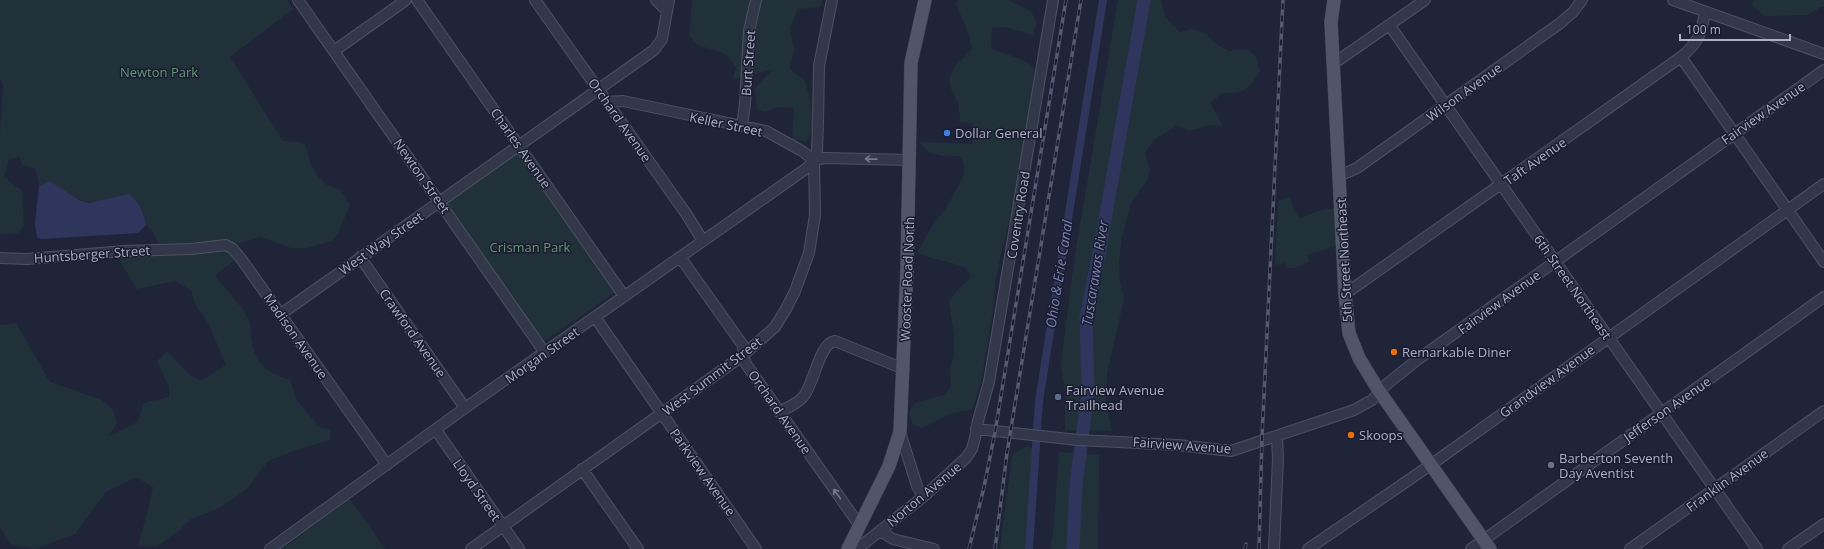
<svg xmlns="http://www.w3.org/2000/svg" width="1824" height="549" viewBox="0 0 1824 549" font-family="'Open Sans',sans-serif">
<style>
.green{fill:#21313a}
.water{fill:#2f365d}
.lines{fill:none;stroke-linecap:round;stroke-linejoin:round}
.canal{stroke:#2f365d;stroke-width:8}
.river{stroke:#2f365d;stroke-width:13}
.minor-casing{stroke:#4e5164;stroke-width:12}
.major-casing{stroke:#3d4053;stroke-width:14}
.minor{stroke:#33374a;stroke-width:10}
.major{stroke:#51556a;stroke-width:13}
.rail-casing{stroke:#555971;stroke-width:3.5}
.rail{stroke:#191c2e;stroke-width:2;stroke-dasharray:6;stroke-linecap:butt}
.oneway{stroke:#777a8e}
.shop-dot{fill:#3f7fe0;stroke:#191c2e;stroke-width:1.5}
.food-dot{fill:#e8710a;stroke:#191c2e;stroke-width:1.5}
.service-dot{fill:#5c6f8a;stroke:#191c2e;stroke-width:1.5}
.worship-dot{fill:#6b7280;stroke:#191c2e;stroke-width:1.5}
.labels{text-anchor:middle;stroke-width:3;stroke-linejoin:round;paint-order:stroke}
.street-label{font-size:13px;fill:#aeb1c6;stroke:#191c2e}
.park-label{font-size:13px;fill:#64987d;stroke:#191c2e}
.poi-label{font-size:13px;fill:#aeb1c6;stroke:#191c2e;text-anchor:start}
.water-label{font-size:14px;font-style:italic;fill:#7b85b5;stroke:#191c2e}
</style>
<rect width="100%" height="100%" fill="#202439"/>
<path class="green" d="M0,0H287L293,9L230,57L283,141L298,142L305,144L311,165L318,176L327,185L339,189L350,205L338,234L332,241L307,248H291L260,237L230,246L239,257L215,275C224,288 245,308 250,323C251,329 250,336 252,342C256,366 269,373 290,380L297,400L319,427L331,430L330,440L296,450L268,461L248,488L221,507L189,520L177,532L157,546H138L148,510L153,487L136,477L106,492L75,534L35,549L10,544L0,527V325L16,323L50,382L102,400L113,410L117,423L109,436L137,422L144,403L169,397V387L157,361L167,351L189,374L201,381L226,365L208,323L195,304L191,290L175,281L137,289L121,263L118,252L161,249L152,230L146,225V220L123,195C84,209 82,201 50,181L39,186L36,169L22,165L19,156L9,160L4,176L13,185L22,190L24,226L18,233L0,234V134L3,84L0,78Z
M692,0H823L820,7L798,9L790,28L794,49L790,69L805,81L810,99L814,129L806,141L792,140L794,108L779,107L765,112L757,109L755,88L772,70L733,79L736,68L729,57L721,52L697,45L689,35Z
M958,0H1008L1030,10L1037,22L1033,35L1005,27L992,28L991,49C1007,55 1022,57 1035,69L1015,194L996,277L993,310L981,382L972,410L961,411L948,415L923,428L912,424L909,412L915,403L944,395L951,386L950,370L954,356V334L949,302L955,293L971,277L966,268C950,261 933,260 917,253L931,228L948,205L964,175V163L959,156C946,156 927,157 920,142L972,144L973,123L960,122L958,102L952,92L949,80L954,67L972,49L969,35L956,4Z
M1118,0H1161L1165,16L1179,32L1192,29L1207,34L1214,43L1229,51L1247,49L1256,57L1260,72C1247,90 1244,94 1222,93L1210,103L1223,126L1211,125L1189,131L1176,126L1155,139L1145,153L1150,170L1147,181L1131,202L1122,237L1119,262L1120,282L1124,299L1107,373L1106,402L1112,431L1065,430V389L1061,368L1063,348L1075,255Z
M1754,0H1824V7H1821L1807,15L1765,16L1752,6Z
M517,153L614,293L543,342L446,202Z
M1287,198H1291C1292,207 1294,213 1301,218L1319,211L1335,208L1339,242L1335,246L1308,255L1309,262L1295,268H1288L1285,263L1275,265L1278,201Z
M1027,446L1036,449L1028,549H1000L1012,455Z
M1059,452L1099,455L1098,549H1050L1053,533Z
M350,499L385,549H282Z"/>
<path class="water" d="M50,181L79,200L90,203L129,194C138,201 145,214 146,225L138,233L41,239L37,237L35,224L39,186Z"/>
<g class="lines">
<path class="canal" d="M1029,549L1039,401L1103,0"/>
<path class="river" d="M1073,549L1076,484L1088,392L1086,318L1100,248L1144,0"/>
<defs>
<path id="minor" d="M298,0L545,353
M417,0L624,296
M535,0L687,215L703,241
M656,0L666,10
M1673,0L1824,54
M1390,26L1757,549
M334,51L406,0
M1681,57L1824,262
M1333,64L1425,0
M607,102L623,101L766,131L802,151L814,160
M742,126L745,104L749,31L756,0
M1339,176L1357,168L1559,24L1573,12L1582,0
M360,257L465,408
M680,257L742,344C745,352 742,355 746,364L860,526
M0,258L27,259L125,251L191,249L226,245L233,249L242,260L387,465
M1345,294L1681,57C1698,43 1701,34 1705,13
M281,314L654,50L662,39L669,0
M595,317L756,549
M779,412C787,408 797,404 803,397C814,385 819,343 835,341L904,369
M976,429L1078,440L1178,445L1231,451L1354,410L1372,400L1387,384L1417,360L1824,70
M436,430L519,549
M900,432L917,486L923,497
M582,469L638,549
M880,531L893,539L934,549
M270,549L465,408L807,168L814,160L825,158L910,160
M471,549L742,356L775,327L786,309L795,291L809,253L815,215L814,160L817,151L818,122L819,66L832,0
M857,549L923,497L966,458L972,449L975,438L978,421L989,382L1053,0
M1274,549L1278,459L1277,437
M1308,549L1432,464L1824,184
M1471,549L1824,297
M1630,549L1824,411
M1788,549L1824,524"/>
<path id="major" d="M1334,0L1331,22L1335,99L1345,294L1349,333L1359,358L1379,391L1490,549
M848,549L889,466L900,432L907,268L911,63L925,0"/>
</defs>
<use href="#minor" class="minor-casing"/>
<use href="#major" class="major-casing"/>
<use href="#minor" class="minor"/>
<use href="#major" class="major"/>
<defs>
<path id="rail" d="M969,549L984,487L995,432L1066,0
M995,549L1007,453L1081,0
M1245,549L1246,544
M1259,549L1262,437L1283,0"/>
</defs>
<use href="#rail" class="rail-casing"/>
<use href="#rail" class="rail"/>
</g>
<defs><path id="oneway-shaft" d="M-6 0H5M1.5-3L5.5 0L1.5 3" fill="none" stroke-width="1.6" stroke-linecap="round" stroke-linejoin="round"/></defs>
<g class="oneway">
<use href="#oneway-shaft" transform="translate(871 159) rotate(-179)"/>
<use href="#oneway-shaft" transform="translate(837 494) rotate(-126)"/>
</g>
<circle class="shop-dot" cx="947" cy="133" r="4"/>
<g class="food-dot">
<circle cx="1394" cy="352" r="4"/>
<circle cx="1351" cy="435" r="4"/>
</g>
<circle class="service-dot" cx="1058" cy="397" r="4"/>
<circle class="worship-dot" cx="1551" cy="465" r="4"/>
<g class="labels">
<g class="street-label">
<text transform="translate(748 63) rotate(-86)" y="5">Burt Street</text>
<text transform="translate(1464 92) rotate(-36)" y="5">Wilson Avenue</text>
<text transform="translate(1763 113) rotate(-35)" y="5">Fairview Avenue</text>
<text transform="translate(620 120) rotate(55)" y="5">Orchard Avenue</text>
<text transform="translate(726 124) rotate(12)" y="5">Keller Street</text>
<text transform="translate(521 148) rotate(55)" y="5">Charles Avenue</text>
<text transform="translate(1535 161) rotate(-35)" y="5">Taft Avenue</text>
<text transform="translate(422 176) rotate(55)" y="5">Newton Street</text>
<text transform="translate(1018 215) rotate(-81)" y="5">Coventry Road</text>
<text transform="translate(381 243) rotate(-35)" y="5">West Way Street</text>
<text transform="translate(92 254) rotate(-4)" y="5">Huntsberger Street</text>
<text transform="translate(1344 260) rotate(-93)" y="5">5th Street Northeast</text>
<text transform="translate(907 279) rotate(-88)" y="5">Wooster Road North</text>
<text transform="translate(1573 287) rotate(55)" y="5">6th Street Northeast</text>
<text transform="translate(1499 302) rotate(-36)" y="5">Fairview Avenue</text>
<text transform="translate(413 333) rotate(55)" y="5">Crawford Avenue</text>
<text transform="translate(296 336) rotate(55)" y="5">Madison Avenue</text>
<text transform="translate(542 355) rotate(-35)" y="5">Morgan Street</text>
<text transform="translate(712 376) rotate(-37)" y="5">West Summit Street</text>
<text transform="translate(1547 381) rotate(-36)" y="5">Grandview Avenue</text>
<text transform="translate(1667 409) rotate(-35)" y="5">Jefferson Avenue</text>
<text transform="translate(780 412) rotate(55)" y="5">Orchard Avenue</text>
<text transform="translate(1182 445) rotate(4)" y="5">Fairview Avenue</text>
<text transform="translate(703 472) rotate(55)" y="5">Parkview Avenue</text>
<text transform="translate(1727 480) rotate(-36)" y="5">Franklin Avenue</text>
<text transform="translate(477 490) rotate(55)" y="5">Lloyd Street</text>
<text transform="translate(924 494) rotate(-40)" y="5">Norton Avenue</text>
</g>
<g class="park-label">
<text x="159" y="77">Newton Park</text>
<text x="530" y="252">Crisman Park</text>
</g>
<g class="poi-label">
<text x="955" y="138">Dollar General</text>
<text x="1402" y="357">Remarkable Diner</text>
<text x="1066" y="395">Fairview Avenue<tspan x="1066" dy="15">Trailhead</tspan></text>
<text x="1359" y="440">Skoops</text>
<text x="1559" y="463">Barberton Seventh<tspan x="1559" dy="15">Day Aventist</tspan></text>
</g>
<g class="water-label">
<text transform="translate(1095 273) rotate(-81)" y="5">Tuscarawas River</text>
<text transform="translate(1059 274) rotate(-81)" y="5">Ohio &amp; Erie Canal</text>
</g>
</g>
<path d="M1680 34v6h110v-6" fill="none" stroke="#aeb1c6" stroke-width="2"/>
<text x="1686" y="34" font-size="12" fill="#aeb1c6" stroke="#191c2e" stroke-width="3" paint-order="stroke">100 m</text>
</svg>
